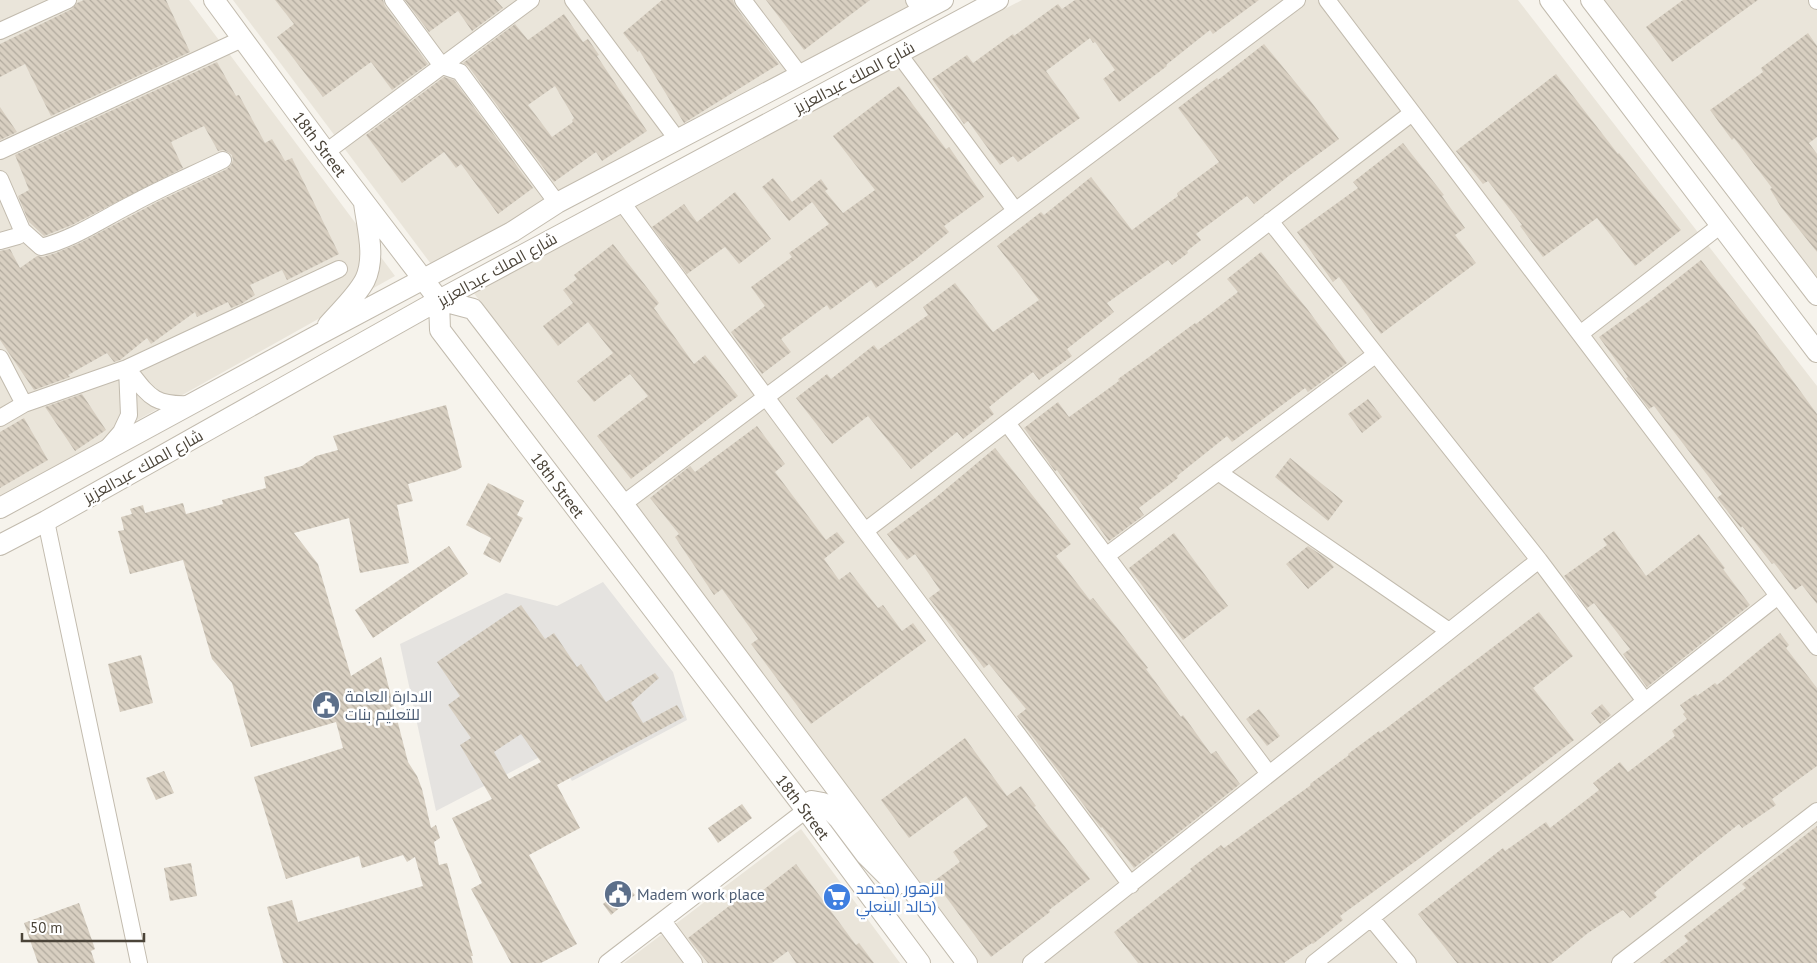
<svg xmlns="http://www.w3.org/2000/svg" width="1817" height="963" viewBox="0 0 1817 963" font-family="'PT Sans',Cairo,sans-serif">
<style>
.residential{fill:#eae5da}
.parking{fill:#e5e3e0}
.building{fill:url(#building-back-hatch);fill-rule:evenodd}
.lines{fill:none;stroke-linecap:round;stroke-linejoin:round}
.minor-casing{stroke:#c2bbae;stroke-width:18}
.tertiary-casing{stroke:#c2bbae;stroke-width:22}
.minor{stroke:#fff;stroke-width:16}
.tertiary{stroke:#fff;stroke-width:20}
.labels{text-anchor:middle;stroke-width:5;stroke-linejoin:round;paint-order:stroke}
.street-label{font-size:16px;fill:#4b4439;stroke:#fff}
.service-label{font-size:16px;fill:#4e5e75;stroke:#fff;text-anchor:start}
.shop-label{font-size:16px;fill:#366cbe;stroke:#fff;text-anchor:start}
</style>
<defs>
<pattern id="building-back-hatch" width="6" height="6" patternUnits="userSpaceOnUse" patternTransform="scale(1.25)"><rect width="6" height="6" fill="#d8cfc1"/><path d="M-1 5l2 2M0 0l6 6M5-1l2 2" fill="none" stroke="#b1aa9e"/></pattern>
</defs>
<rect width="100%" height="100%" fill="#f6f3ec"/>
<path class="residential" d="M0,0H189L395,276L0,497Z
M233,0H920L431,264Z
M1022,0H1518L1817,386V963H979L470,288Z
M1596,0H1817V291Z
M801,829L900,963H624Z"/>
<path class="parking" d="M603,582L673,672L687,720L572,781L553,750L436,811L400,644L506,593L557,606Z"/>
<path class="building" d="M84,0H166L190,52L51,116L25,64L0,77V44L72,9L77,3Z
M275,0H383L385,6L428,64L392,90L371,62L323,97L277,37L294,24Z
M405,0H496L503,8L472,31L458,11L429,32Z
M662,0H733L735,6L779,64L684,123L639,50L638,52L623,33Z
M766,0H870L804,50Z
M1075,0H1259L1213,34L1210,30L1166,65L1167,66L1119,102L1103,79L1115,70L1095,42L1093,43L1090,38L1046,71L1080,118L1018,162L1013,156L1000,165L968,121L964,124L932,79L967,55L973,63L1013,34L1014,36L1058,4L1062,9Z
M1683,0H1758L1672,62L1646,27Z
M564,14L583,42L588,39L599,55L597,56L647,131L602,161L596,152L554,182L468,66L463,63L515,24L528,40ZM555,86L574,118L572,120L573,122L552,137L528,105Z
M1808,33L1817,46V137L1809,143L1817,154V252L1781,207L1770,189L1772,188L1734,138L1732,140L1710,110L1763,72L1761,68Z
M1264,44L1309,99L1339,139L1290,175L1254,204L1247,196L1196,234L1201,240L1187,251L1188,253L1172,265L1168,260L1107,303L1114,312L1067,349L1072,356L1039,380L1033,372L989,407L994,414L963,439L957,432L911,469L868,416L832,444L796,398L827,374L831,379L874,345L878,350L928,315L923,307L955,283L993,332L1039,300L997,246L1041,212L1044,215L1091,177L1132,230L1178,196L1177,193L1219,162L1178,108L1217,78L1218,80Z
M217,62L236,96L239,95L265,143L272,139L285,161L292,158L339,254L287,280L282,270L250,285L255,295L241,304L231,308L228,302L197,317L195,312L151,344L147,338L120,360L114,362L107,353L68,375L70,377L34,390L0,340V251L10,249L20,268L37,256L43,257L56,253L80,243L159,201L227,169L231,165L233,160L232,155L228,152L223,150L218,151L204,126L171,142L183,168L72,225L44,236L29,222L18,196L29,190L15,155Z
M1556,74L1618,154L1619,153L1681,230L1635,266L1597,218L1543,257L1520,226L1522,225L1488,181L1483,184L1456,151Z
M444,77L454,80L533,188L498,214L461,164L456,168L444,152L402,183L366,135Z
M899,86L946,149L949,147L984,197L944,226L949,232L916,259L876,288L871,280L830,310L827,305L781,339L791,352L762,374L731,332L765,306L751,287L792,257L789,253L829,224L812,202L789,221L762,187L773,178L792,202L821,179L828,189L825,191L843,213L875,190L833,136Z
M0,107L17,132L0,140Z
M1403,143L1444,195L1442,196L1465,228L1455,235L1476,263L1381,334L1339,277L1333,282L1297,232L1358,188L1353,182Z
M735,192L771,239L739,264L725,247L687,274L652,227L684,204L697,222Z
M613,244L659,303L654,308L694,364L705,355L738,396L631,479L597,436L648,396L630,374L594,402L577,381L613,353L588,322L558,346L543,326L573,303L563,290L577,279L574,275Z
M1261,252L1308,310L1347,363L1308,392L1305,388L1232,442L1227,436L1177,476L1178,478L1139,508L1144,515L1109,541L1057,470L1055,471L1024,428L1058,402L1069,417L1119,381L1118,379L1149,357L1195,323L1196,324L1238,292L1227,279Z
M1701,260L1755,329L1817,414V604L1802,585L1795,590L1774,563L1772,564L1742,526L1741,528L1717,498L1722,494L1654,406L1649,409L1626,378L1628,377L1599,337L1649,301Z
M82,394L106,430L75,451L45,407Z
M1368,399L1382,417L1362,433L1348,414Z
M446,405L462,467L457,470L408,484L413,501L397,505L409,563L360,573L349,518L294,533L318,564L351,676L381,657L408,762L417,776L422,789L431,828L436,825L440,838L434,842L439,865L447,863L473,956H471L473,963H283L267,907L292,900L298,922L423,886L415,857L407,862L403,855L362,868L359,856L286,879L254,777L343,748L336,722L251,747L232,683L212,659L183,560L130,574L118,531L124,530L121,517L132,514L130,509L143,505L145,513L183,503L186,514L223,504L222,500L266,488L264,477L302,466L316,456L338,450L333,436Z
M24,418L48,460L0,488V432Z
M757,426L785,464L775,472L826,540L837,532L845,542L824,559L839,580L850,572L878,608L883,605L902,631L913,623L926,641L811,724L751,644L758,639L722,589L714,595L675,537L679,534L650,498L690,466L695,472Z
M995,448L1071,544L1056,556L1090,600L1093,598L1118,629L1148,668L1146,669L1181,717L1183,715L1211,754L1216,751L1240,784L1134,868L1102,827L1101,828L1017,716L1026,709L989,664L984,668L929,598L940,590L915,554L907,560L887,534L934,499Z
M1290,458L1343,501L1328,521L1275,477Z
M488,483L524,501L517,515L523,518L500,563L483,554L491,538L466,525Z
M1614,531L1646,576L1699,534L1725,568L1723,569L1750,605L1647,687L1623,654L1630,649L1594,603L1587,608L1564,576L1607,545L1603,539Z
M1174,533L1228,606L1183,640L1129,568Z
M449,546L468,574L373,638L355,610Z
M1308,546L1327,559L1334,567L1308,589L1286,564Z
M521,605L545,639L554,633L577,667L581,664L606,702L655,673L659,678L631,703L643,723L677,705L684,717L557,785L580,828L529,855L577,944L541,963H511L471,889L482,883L452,818L492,799L460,745L471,738L448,705L460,696L437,662ZM521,734L541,762L509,779L494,752Z
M1539,612L1573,656L1533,688L1574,740L1420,858L1340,916L1343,920L1313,944L1312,943L1284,963H1138L1114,932L1192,871L1190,869L1221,845L1224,848L1311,785L1310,784L1349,755L1348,754L1379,731L1380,733Z
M1780,633L1789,645L1786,648L1817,688V766L1772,799L1776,805L1742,828L1739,824L1696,858L1654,893L1657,897L1630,918L1623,910L1588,933L1551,963H1457L1418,914L1503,848L1505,851L1546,822L1550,828L1599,790L1593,783L1620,762L1628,772L1675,736L1672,731L1687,719L1683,714L1685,712L1680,705L1696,694L1697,696L1715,683L1717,685Z
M141,655L153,703L120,712L108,664Z
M1602,704L1611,715L1600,724L1591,713Z
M1259,709L1280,736L1267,746L1246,719Z
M965,738L1007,796L1021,786L1036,806L1034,807L1090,879L1049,910L1050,912L991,957L934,881L960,862L953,852L988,826L966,796L909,838L881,800Z
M164,771L174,793L156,800L146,778Z
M742,804L752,818L718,843L708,828Z
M1817,826V963H1660L1688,941L1684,936L1746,888L1742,884Z
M191,863L197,896L170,901L164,868Z
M796,864L856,945L859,943L874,963H796L788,951L772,963H708L688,938L742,896L747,903Z
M626,885L635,895L611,915L603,904Z
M79,903L95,949L91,951L95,963H38L24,923Z"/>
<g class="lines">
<defs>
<path id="minor" d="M393,0L442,66L460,72L557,203
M573,0L677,139
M743,0L800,75
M914,0L922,11
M1327,0L1817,647
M1817,0V1
M0,31L68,0
M898,53L1015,210
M0,151L242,39
M326,152L531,0
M0,179L22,230L18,236L0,241
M621,201L865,531L1131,885
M1270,221L1539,560L1645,701
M22,230L41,247C74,239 102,219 132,204C161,188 192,175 223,160
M1580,334L1721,225
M0,358L24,404
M0,418L24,404L127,368L339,269
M1007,423L1269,774
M108,447L121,432L129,415L127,368C149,396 153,406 191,404
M1218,472L1449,631
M623,504L1297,0
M46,521L139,963
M865,531L1412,113
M1106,556L1375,355
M1371,918L1408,963
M663,921L694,963
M607,963L806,810
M1031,963L1539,560
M1314,963L1778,596
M1620,963L1817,811"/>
<path id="tertiary" d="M214,0L326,152L439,300L440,330L806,810L920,963
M1550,0L1817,352
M1591,0L1817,295
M439,300L473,309L623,504L967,963
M328,325C340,311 356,297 365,280C376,257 367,227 364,203
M0,508L320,334L512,232L557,203L943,0
M0,545L46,521L439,300L998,0
M806,810L812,801L823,803L839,819L866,855L896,885"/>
</defs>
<use href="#minor" class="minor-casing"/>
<use href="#tertiary" class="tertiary-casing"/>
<use href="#minor" class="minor"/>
<use href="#tertiary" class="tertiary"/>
</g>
<defs>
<symbol id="civic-disc" viewBox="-11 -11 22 22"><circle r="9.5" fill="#5c6f8a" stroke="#fff"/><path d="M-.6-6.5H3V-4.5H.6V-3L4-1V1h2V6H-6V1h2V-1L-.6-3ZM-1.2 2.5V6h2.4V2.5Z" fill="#fff"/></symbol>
<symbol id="supermarket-disc" viewBox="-11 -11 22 22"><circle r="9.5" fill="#3f7fe0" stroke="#fff"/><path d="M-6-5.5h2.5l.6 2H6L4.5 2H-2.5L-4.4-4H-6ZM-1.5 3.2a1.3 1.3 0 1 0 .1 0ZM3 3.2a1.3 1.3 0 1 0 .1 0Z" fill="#fff"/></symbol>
</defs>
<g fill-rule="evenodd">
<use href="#civic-disc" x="310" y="689" width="32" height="32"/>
<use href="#civic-disc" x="602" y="878" width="32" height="32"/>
<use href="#supermarket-disc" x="821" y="881" width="32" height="32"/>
</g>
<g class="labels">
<g class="street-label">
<text transform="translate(854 77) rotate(-28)" y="6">شارع الملك عبدالعزيز</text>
<text transform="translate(320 144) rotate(53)" y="6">18th Street</text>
<text transform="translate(497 269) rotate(-29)" y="6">شارع الملك عبدالعزيز</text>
<text transform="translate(143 466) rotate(-29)" y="6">شارع الملك عبدالعزيز</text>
<text transform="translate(558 485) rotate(53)" y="6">18th Street</text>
<text transform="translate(803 807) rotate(53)" y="6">18th Street</text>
</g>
<g class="service-label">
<text x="345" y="702">الادارة العامة<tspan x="345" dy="18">للتعليم بنات</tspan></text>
<text x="637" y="900">Madem work place</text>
</g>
<g class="shop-label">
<text x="856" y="894">الزهور (محمد<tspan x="856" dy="18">خالد البنعلي)</tspan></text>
</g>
</g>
<path d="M22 933v8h122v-8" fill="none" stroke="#4b4439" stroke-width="2.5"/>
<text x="30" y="933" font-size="15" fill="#4b4439" stroke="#ffffff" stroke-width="4" paint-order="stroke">50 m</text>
</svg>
